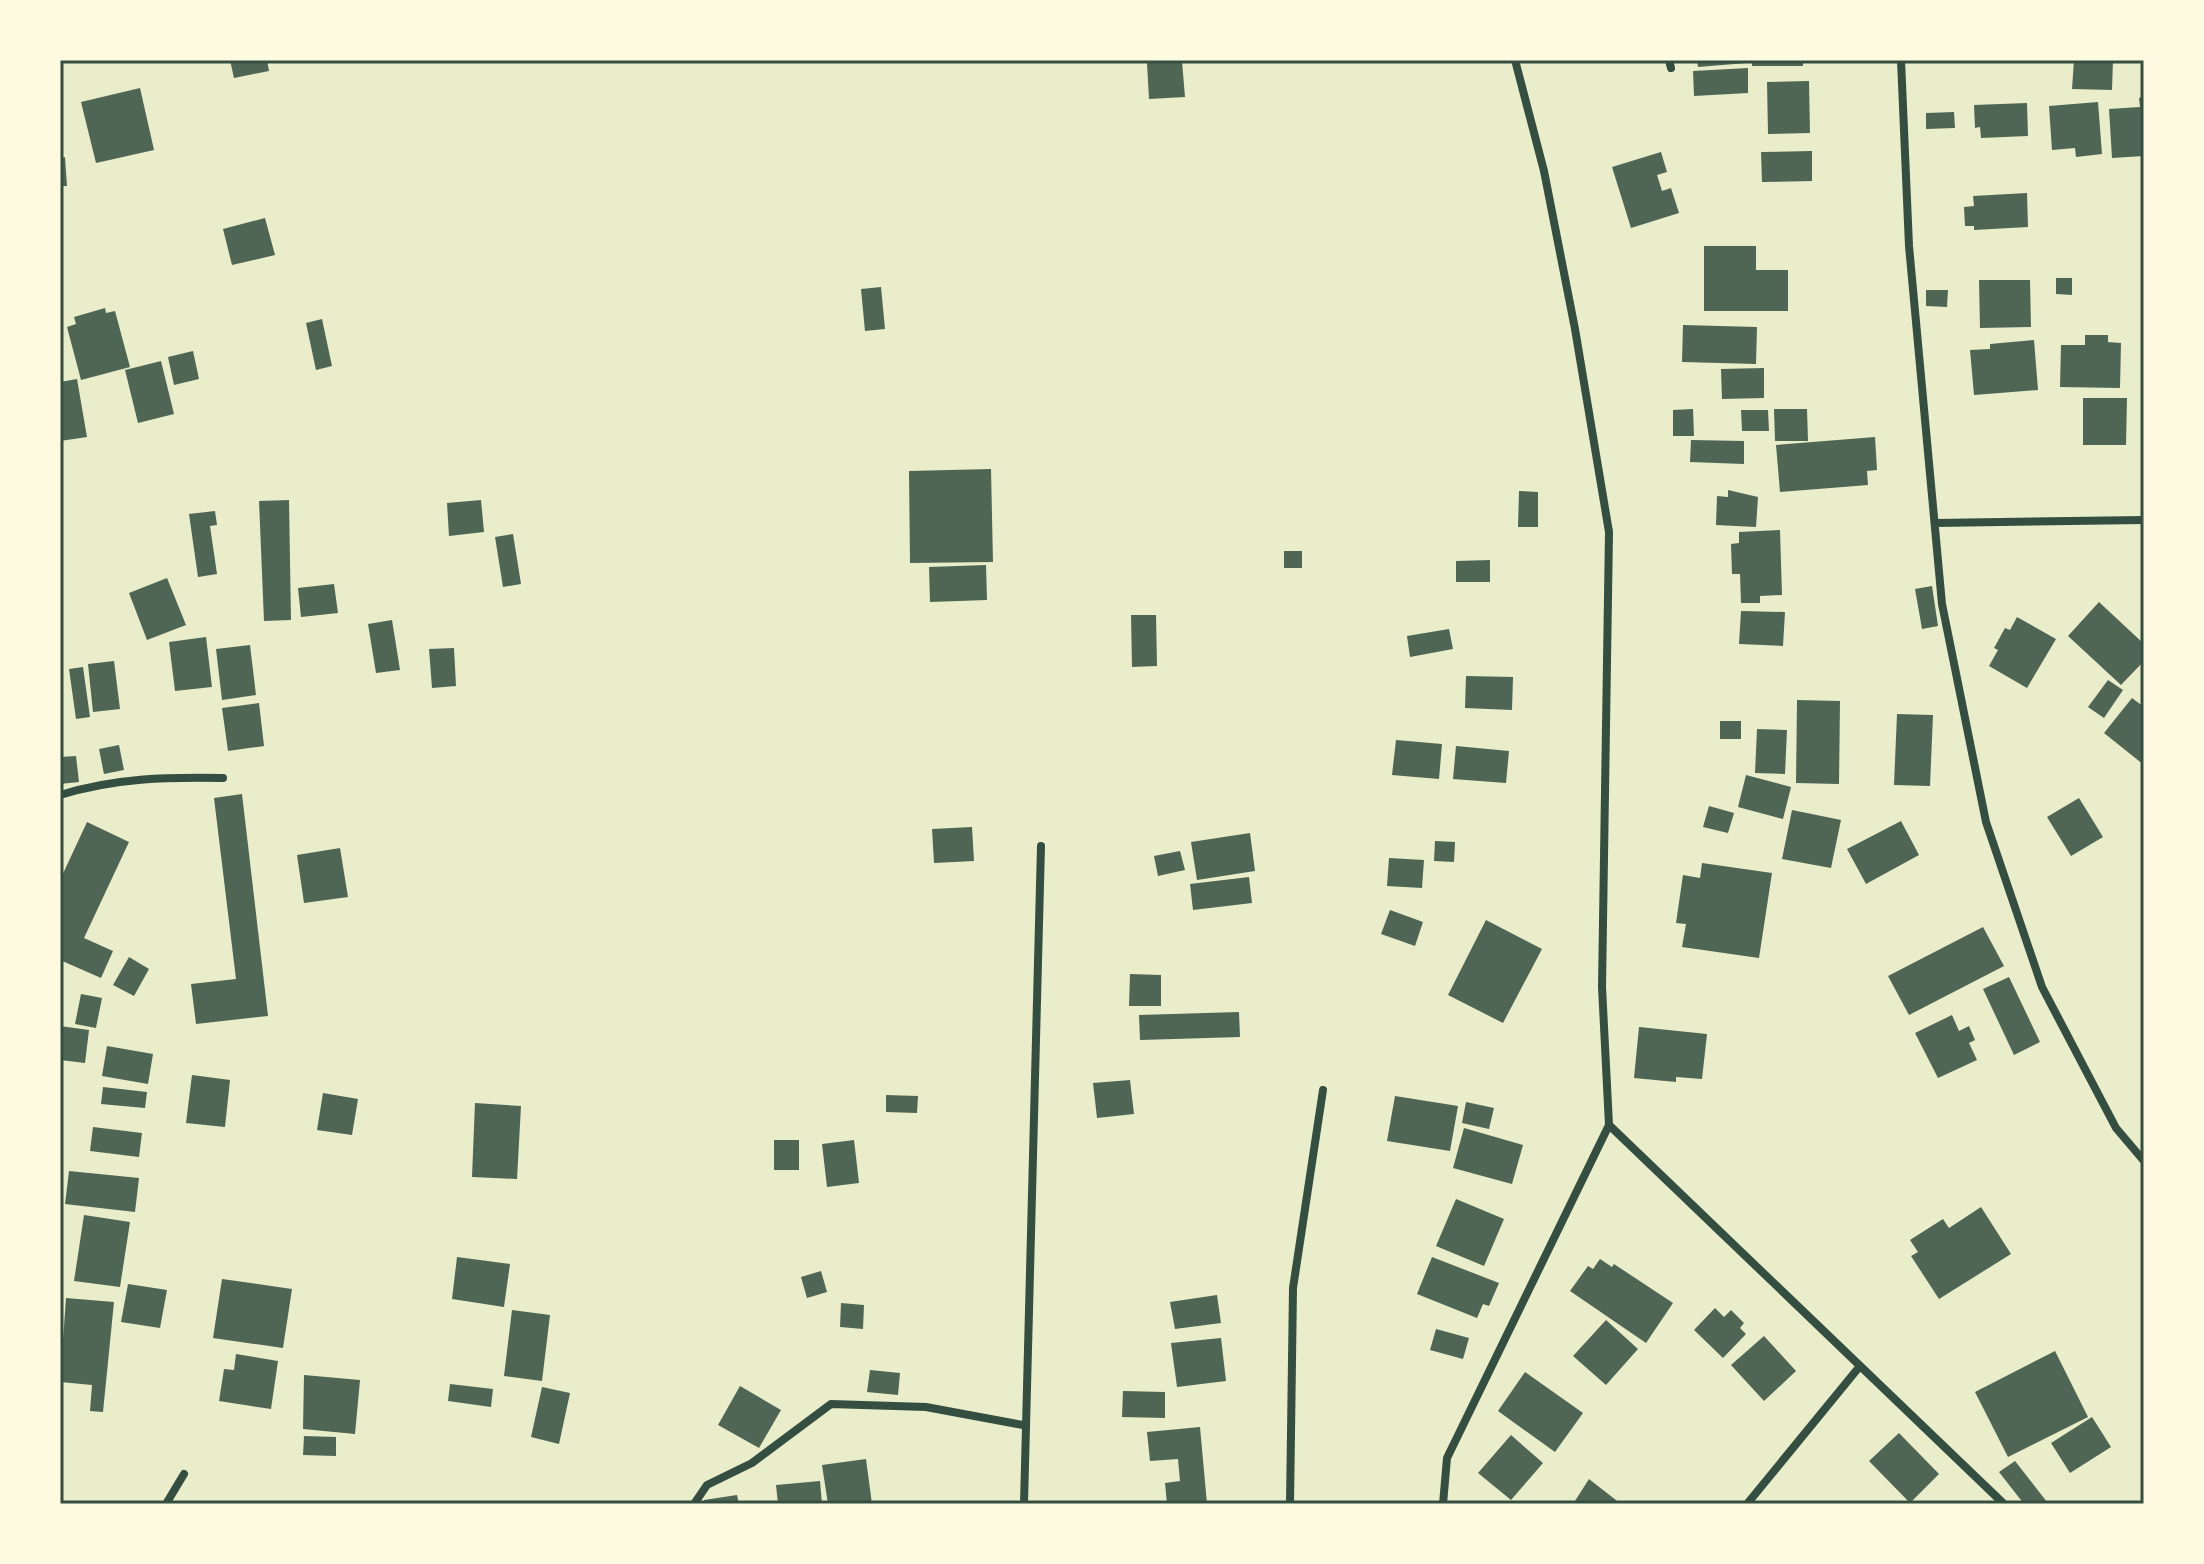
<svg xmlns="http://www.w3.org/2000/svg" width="2204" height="1564" viewBox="0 0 2204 1564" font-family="Mulish,sans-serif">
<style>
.building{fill:#4f6655}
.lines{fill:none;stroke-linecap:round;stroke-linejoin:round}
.minor{stroke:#344e41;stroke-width:8}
.neatline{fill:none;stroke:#344e41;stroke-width:3}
</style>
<rect width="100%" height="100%" fill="#e9edc9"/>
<path class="building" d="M230,60H267L269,71L234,78Z
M1697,60H1747V63L1698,67Z
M1752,60H1803V66H1752Z
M2074,60H2113L2112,90L2072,89Z
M1182,61L1185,97L1149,99L1147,63Z
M1748,68V93L1694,96L1693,71Z
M1809,81L1810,133L1768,134L1767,82Z
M140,88L154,150L96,163L81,102Z
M2144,97V156L2112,158L2109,109L2140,107L2139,98Z
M2098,102L2102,154L2076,157L2075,148L2052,150L2049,106Z
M2027,103L2028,136L1981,138L1980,127L1975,128L1974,105Z
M1954,112L1955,128L1926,129V113Z
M1812,151V181L1762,182L1761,152Z
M1661,152L1667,172L1657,175L1662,191L1671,188L1679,213L1631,228L1612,167Z
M65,157L67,186H60V158Z
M2027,193L2028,227L1974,230V226H1965L1964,207L1974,206L1973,196Z
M265,218L275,255L232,265L223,229Z
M1704,246H1756V270H1788V311H1704Z
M2056,278H2072V295L2056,294Z
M1979,280H2030L2031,327L1980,328Z
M881,287L885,329L865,331L861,289Z
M1926,290H1948L1947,307L1926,306Z
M105,308L106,313L115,311L130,367L81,380L67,327L76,324L74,317Z
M322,319L332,366L316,370L306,323Z
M1683,325L1757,327L1756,364L1682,362Z
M2085,335H2108V342L2121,343L2120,388L2060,387L2061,345H2085Z
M2034,340L2038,390L1974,395L1970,350L1990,349V344Z
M193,351L199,379L174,385L168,357Z
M161,361L174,414L138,423L125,370Z
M1764,368V398L1722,399L1721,369Z
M77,379L87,437L60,441V382Z
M2083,398H2127L2126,445H2083Z
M1693,409L1694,436H1673V410Z
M1774,409H1807L1808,441H1775Z
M1741,410H1768L1769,431H1742Z
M1875,437L1877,470L1867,471L1868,485L1780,492L1776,445Z
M1691,440L1744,441V464L1690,462Z
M991,469L993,562L910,563L909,471Z
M1728,490L1758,497L1756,527L1716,525L1717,496L1728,497Z
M1519,491L1538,492V527H1518Z
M289,500L291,620L264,621L259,501Z
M481,500L484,532L449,536L447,503Z
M215,511L217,525L210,526L217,574L198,577L189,514Z
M1780,530L1782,595L1760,596V603H1741L1740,574H1732L1731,544L1739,543V532Z
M513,534L521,584L503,587L495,537Z
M1284,551H1302V568H1284Z
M1490,560V582H1456V561Z
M986,565L987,600L930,602L929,567Z
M167,578L186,625L147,640L129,593Z
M334,584L338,613L301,617L298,588Z
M1932,586L1938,626L1922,629L1915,589Z
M2099,602L2144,644V661L2121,685L2068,636Z
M1741,611L1785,612L1783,646L1739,644Z
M1131,615H1156L1157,666L1132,667Z
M2017,617L2056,639L2027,688L1989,666L1998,650L1994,648L2005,628L2010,630Z
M392,620L400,670L376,673L368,624Z
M1449,629L1453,649L1410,657L1407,636Z
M206,637L212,687L175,691L169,642Z
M250,645L256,695L222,700L216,649Z
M454,648L456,686L432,688L429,649Z
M114,661L120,709L93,712L88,664Z
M83,667L90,717L76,719L69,669Z
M1466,676L1513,677L1512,710L1465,708Z
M2108,680L2123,690L2104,718L2088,707Z
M2132,698L2144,707V765L2104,733Z
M1797,700L1840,701L1839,784L1796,783Z
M259,703L264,746L228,751L222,708Z
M1897,714L1933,715L1930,786L1894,785Z
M1720,721H1741V739H1720Z
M1757,729L1787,730L1785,774L1755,773Z
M1396,740L1442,744L1439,779L1392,775Z
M119,745L124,770L104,774L99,749Z
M1456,746L1509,751L1506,783L1453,779Z
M76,756L79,782L60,784V757Z
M1746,775L1791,787L1783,819L1738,807Z
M242,794L268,1016L196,1024L191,984L236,979L214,798Z
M2079,798L2103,837L2071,856L2047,817Z
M1709,806L1734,813L1728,833L1703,827Z
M1792,810L1841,820L1831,868L1782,859Z
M1901,821L1919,855L1866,884L1847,849Z
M87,822L129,842L84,938L113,951L101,978L60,960V880Z
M972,827L974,861L934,863L932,829Z
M1250,833L1255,871L1197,880L1191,842Z
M1435,841L1455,842L1454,862L1434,861Z
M340,848L348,897L304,903L297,855Z
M1180,851L1185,870L1158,876L1154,856Z
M1389,858L1424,860L1422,888L1387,886Z
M1702,863L1772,873L1759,958L1682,947L1686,924L1676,923L1683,875L1700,878Z
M1249,877L1252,903L1193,910L1190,884Z
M1390,910L1423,922L1415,946L1381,934Z
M1486,920L1542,949L1503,1023L1448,995Z
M1983,927L2004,966L1909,1015L1888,976Z
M129,957L149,969L134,996L113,985Z
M1130,974L1161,975V1006H1129Z
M2009,977L2040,1042L2014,1055L1983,989Z
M81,994L102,998L96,1028L75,1024Z
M1239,1012L1240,1037L1140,1040L1139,1015Z
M1952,1015L1959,1031L1969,1026L1975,1040L1969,1043L1977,1060L1938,1078L1915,1033Z
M60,1026L89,1030L85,1063L60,1060Z
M1639,1027L1707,1034L1702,1079L1676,1077V1082L1634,1078Z
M107,1046L153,1054L148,1084L102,1076Z
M192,1075L230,1080L225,1127L186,1123Z
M1130,1080L1134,1114L1097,1118L1093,1083Z
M103,1087L147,1092L145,1108L101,1104Z
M323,1093L358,1099L352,1135L317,1130Z
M886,1095L918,1096L917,1113L886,1112Z
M1395,1096L1458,1106L1450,1151L1387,1141Z
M1466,1102L1494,1108L1489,1129L1462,1123Z
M475,1103L521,1106L517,1179L472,1177Z
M93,1127L142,1133L139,1157L90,1151Z
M1464,1128L1523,1145L1512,1184L1453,1168Z
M774,1140H799V1170H774Z
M854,1140L859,1183L827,1187L822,1144Z
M69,1171L139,1178L135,1212L65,1204Z
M1456,1199L1504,1219L1484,1266L1436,1246Z
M1981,1207L2011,1254L1939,1299L1911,1256L1918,1252L1910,1240L1943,1219L1949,1228Z
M84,1215L130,1222L120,1287L74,1281Z
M457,1257L510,1264L504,1307L452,1299Z
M1432,1257L1499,1283L1489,1306L1483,1304L1477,1318L1417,1294Z
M1600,1259L1612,1267L1614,1264L1673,1303L1646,1343L1570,1291L1588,1266L1593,1269Z
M821,1271L827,1292L807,1298L801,1277Z
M222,1279L292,1289L283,1348L213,1338Z
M128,1284L167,1290L160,1328L121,1322Z
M1217,1295L1221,1323L1175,1329L1170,1302Z
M66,1298L114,1302L103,1412L90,1411L92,1385L60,1382Z
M841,1303L864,1305L863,1329L840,1327Z
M1715,1308L1724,1317L1731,1310L1744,1323L1740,1328L1746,1334L1723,1358L1694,1330Z
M512,1310L550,1315L542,1381L504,1376Z
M1606,1320L1638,1349L1606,1385L1573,1356Z
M1436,1329L1469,1338L1463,1359L1430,1350Z
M1764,1336L1796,1371L1764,1401L1731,1365Z
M1221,1338L1226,1381L1177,1387L1171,1343Z
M2055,1351L2088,1417L2008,1457L1975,1392Z
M236,1354L278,1361L271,1409L219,1401L224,1369L234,1370Z
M870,1370L900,1373L898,1395L867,1392Z
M1525,1372L1583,1413L1555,1452L1498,1411Z
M304,1375L360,1380L355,1434L303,1429Z
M450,1384L493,1389L491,1407L448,1401Z
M740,1386L781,1410L759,1448L718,1425Z
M542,1387L570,1393L559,1444L531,1437Z
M1123,1391L1165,1392V1418L1122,1417Z
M2092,1417L2111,1447L2070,1473L2051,1443Z
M1200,1427L1207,1504H1167L1165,1483L1180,1481L1178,1459L1150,1461L1147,1432Z
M1899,1433L1939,1474L1910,1503L1869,1461Z
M1511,1435L1543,1463L1511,1500L1478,1473Z
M304,1436L336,1437V1456L303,1455Z
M866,1459L872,1504H828L822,1465Z
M2015,1461L2047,1502L2024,1504L1999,1472Z
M1589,1479L1621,1504H1573Z
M820,1481L822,1504H778L776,1485Z
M737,1495L739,1504H705L704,1500Z"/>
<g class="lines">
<path class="minor" d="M1515,60L1544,171L1575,329L1609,532L1602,987L1609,1125L2004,1504
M1669,60L1671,68
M1901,60L1909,246L1942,604L1986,822L2042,987L2116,1128L2144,1161
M1935,523L2144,520
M60,795C115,778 166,777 223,778
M166,1504L184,1474
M694,1504L707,1485L752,1463L831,1404L926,1407L1023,1425
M1024,1504L1041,846
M1290,1504L1293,1288L1323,1090
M1443,1504L1447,1458L1609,1125
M1747,1504L1860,1366"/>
</g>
<rect width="2204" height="1564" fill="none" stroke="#fefae0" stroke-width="124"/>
<rect x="62" y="62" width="2080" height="1440" class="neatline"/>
</svg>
